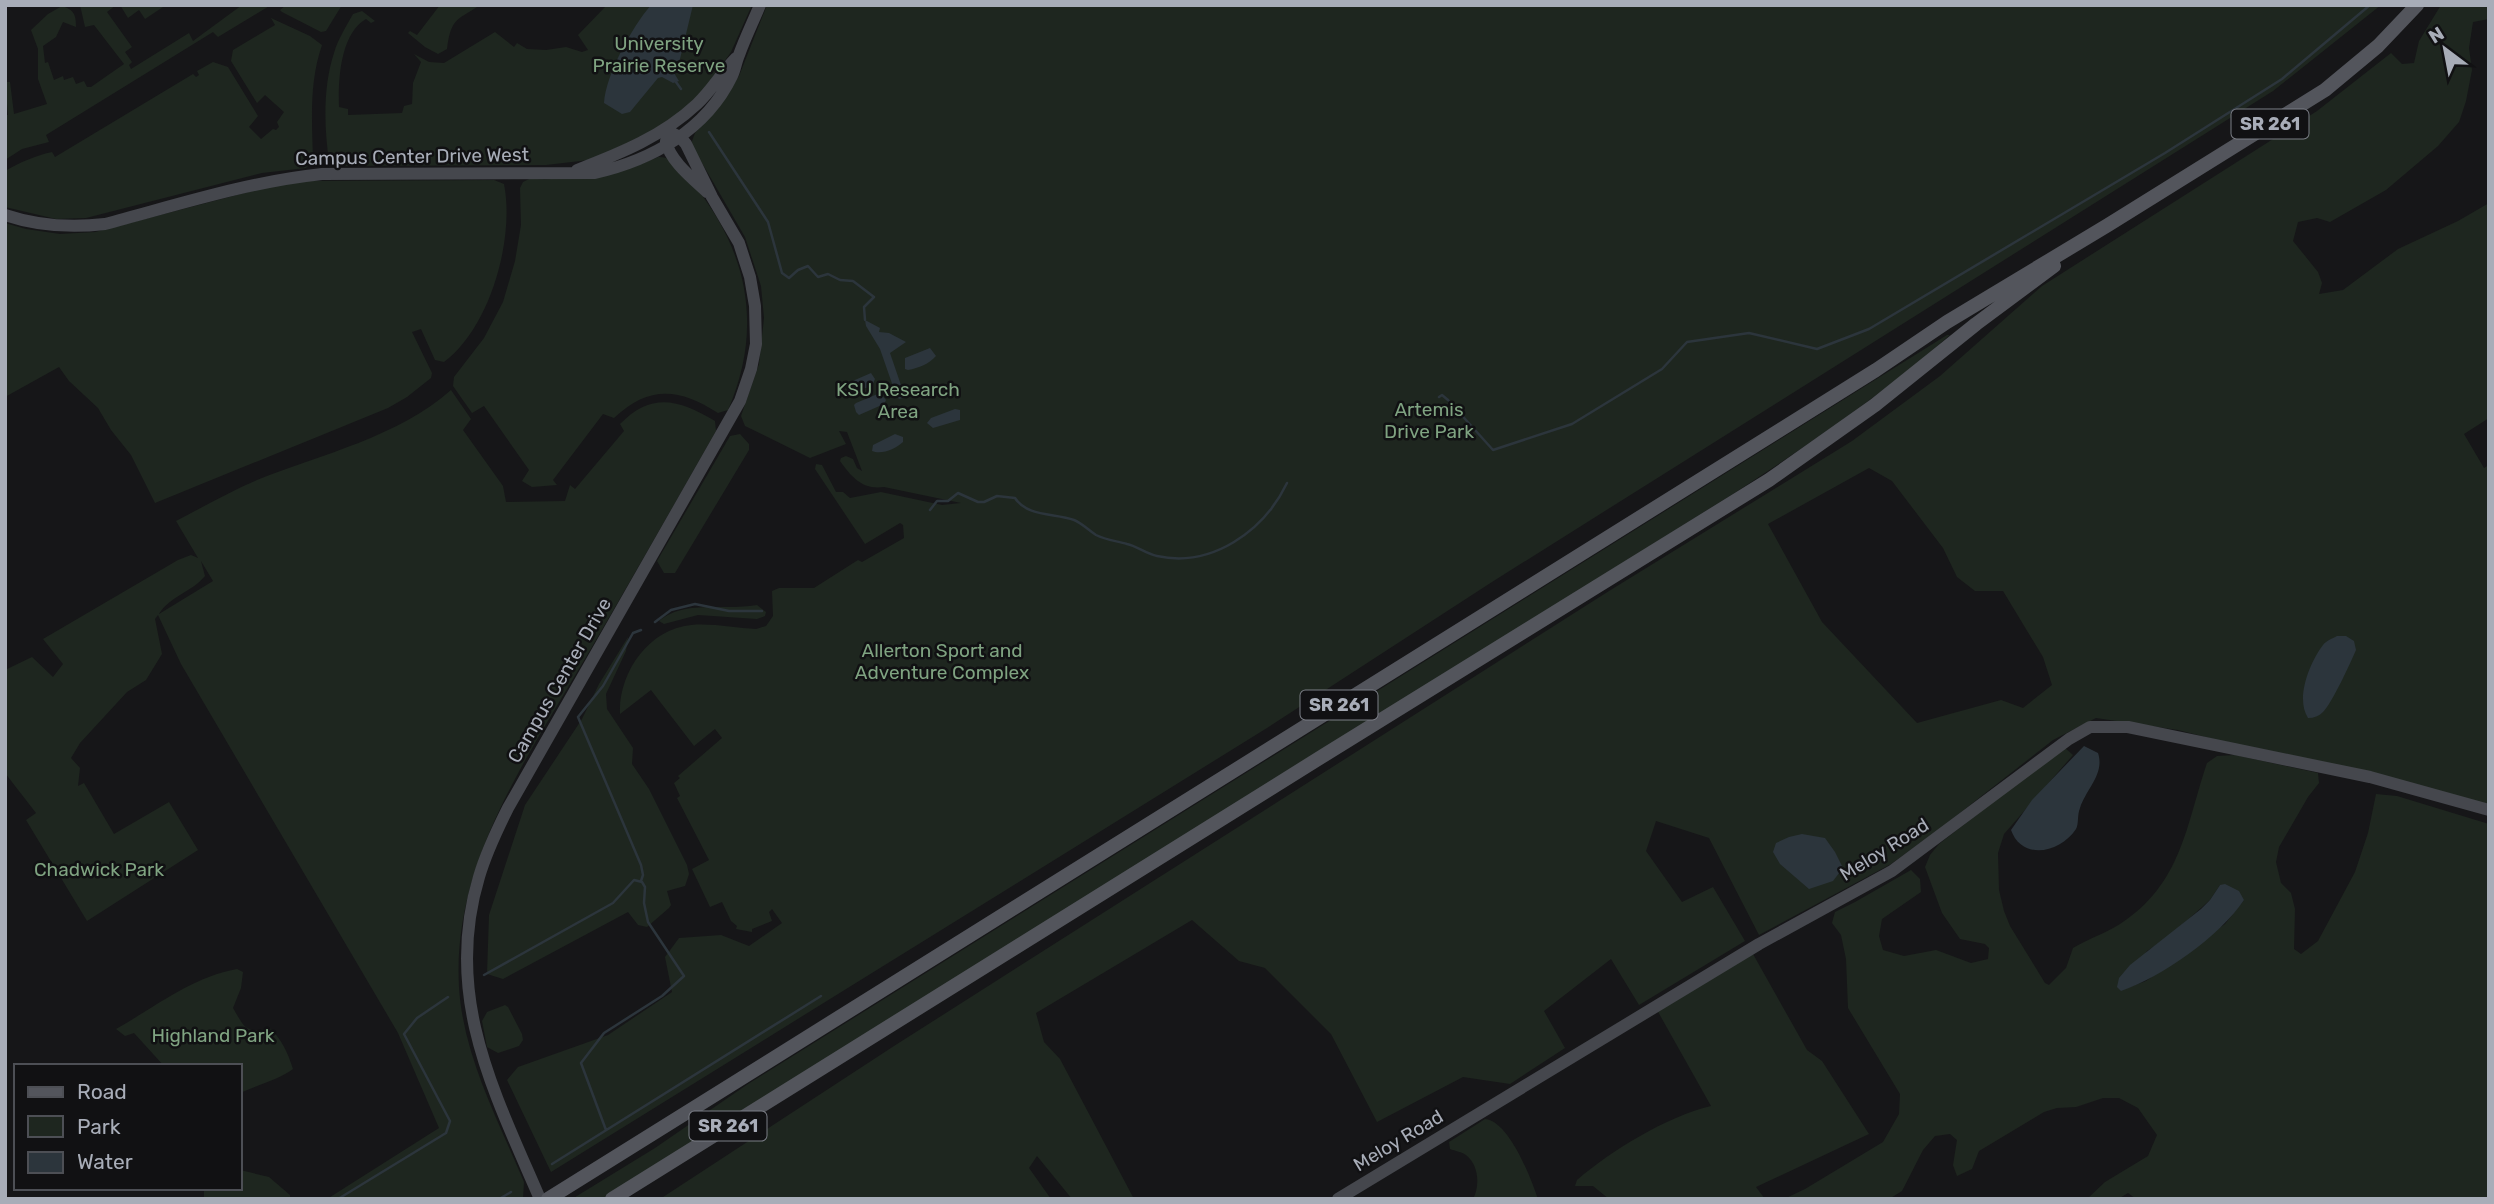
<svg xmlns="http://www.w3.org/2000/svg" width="2494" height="1204" viewBox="0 0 2494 1204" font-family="Rubik,sans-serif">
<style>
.green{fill:#1e261f;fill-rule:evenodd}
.water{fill:#2c353c}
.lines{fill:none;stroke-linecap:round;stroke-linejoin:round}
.stream{stroke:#2c353c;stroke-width:2.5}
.secondary{stroke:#45474d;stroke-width:12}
.primary{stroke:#53555c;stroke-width:14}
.labels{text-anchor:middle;stroke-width:5;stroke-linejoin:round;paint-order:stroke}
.shield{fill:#111113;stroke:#7b7e86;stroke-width:2}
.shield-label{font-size:18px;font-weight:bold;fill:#a8adb8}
.park-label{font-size:19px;fill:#7fa381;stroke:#111113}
.street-label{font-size:19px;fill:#a8adb8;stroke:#111113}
</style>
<rect width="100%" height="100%" fill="#161618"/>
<path class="green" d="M80,5H116L107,12L132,47L125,52L132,62L129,65L131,69L189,33L193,41L242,5H271L218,37L213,32L46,135L49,142L22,149L5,160V115H8L5,82H10L14,114L47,104L38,79V49L31,30L48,14L62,6C74,10 76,14 76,27L63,22L56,37L43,46L45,63L48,62L54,80L63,76L64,80L73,77L76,84L84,81L87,87H91L124,64L94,25L85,27Z
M120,5H166L145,19L139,10L128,18Z
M286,5H342L326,31L321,32L282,12L280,10Z
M440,5H480C459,20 451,16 447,49L438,54L425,47L408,33L410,31L417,35Z
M607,5H752L731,52L702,93L678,115L653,132L589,160L546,165L335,166L329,161C324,127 323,86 334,53C338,39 346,27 353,14L362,11L375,21L371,23L366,19C340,34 338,81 339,107L348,109V115L402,113L404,106L412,104L413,83L421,62L414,54L429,62L444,63L495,32L514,47L517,43L527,49L546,50L566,47L582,52L588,50L578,35Z
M767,5H2381L2273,91L1492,582L1267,728L551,1172L507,1080L518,1067L608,1035L672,992L665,957L679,938L721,935L749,946L782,923L772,909L769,912L772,921L752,929V932L736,929L737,926L731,921L722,902L710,907L692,869L709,860L677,798L680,796L674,783L680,778L678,776L722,738L715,729L694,746L651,690L620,714C618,674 648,629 691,625C712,623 736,628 756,629L766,626L773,616L772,591L779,588H814L858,560L862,562L904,538L903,525L900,523L865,544L815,469L816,464L822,465L836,492H843L850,498L881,492L942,505L961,503L884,487C863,490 852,478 840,461L841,458L846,456L853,459L857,468L862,471L847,432L839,431L846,444L810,458L745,426L741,416L759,364L764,318L761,286L745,237L691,144L695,133L719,106L739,76Z
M2441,5H2489V19L2473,22L2469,48L2472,70L2466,101L2459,122L2438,146L2386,190L2330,222L2317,218L2298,222L2293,241L2318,272L2322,283L2319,294L2343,290L2398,249L2458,221L2489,203L2487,221L2489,418L2464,434L2484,468L2489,465V810L2178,730L2096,718L2053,740L1937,831L1891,864L1759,935L1709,838L1656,821L1646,851L1682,902L1713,887L1745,941L1639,1005L1611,959L1544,1011L1565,1048L1510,1084L1463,1077L1377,1122L1331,1034L1265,968L1239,961L1192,920L1036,1013L1044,1042L1060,1059L1134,1199H1072L1037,1156L1029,1168L1051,1199H660L894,1046L1609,591L1852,441L1940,376L2042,286L2317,111L2391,53L2402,64L2414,63L2419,41ZM1869,468L1892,481L1943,548L1957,577L1975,591H2003L2043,657L2052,685L2023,708L2001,700L1917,723L1822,622L1768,524Z
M271,18L310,36L322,45C309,83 312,120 313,160L306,168L262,173L86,218L56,219L5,207V171C21,162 34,156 52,152L55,157L193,74L196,77L199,75L197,71L213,62L228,67L258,116L249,127L261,139L273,129L276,130L279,127L277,122L284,112L265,95L257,103L231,61L233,50L275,25Z
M658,157C675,156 684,173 694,185C749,253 763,329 728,410L718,413C679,388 649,385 614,418L603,414L553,480L557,485L532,487L522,481L529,470L484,406L472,413L453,386L454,377L484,338L503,302L515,261L521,225L520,188L523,182L529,179C579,180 612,177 658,157Z
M494,180L504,184C515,239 490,328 444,362L435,360L421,329L412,332L432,373L431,378L407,397L388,408L155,503L131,455L111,430L98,408L69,381L59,367L5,397V223L26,229L60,234L95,232L267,187L307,181Z
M1947,335H1950C1882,395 1808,445 1733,494L603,1199H572L655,1148L748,1084Z
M451,390L471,419L463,430L503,486L506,502L565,501L570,485L575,489L624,431L620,424C652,391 680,400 715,421L716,431C674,505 632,578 589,652C529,755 452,862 459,987C463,1055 498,1120 524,1182L523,1199H327L439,1128L398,1033L181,664L158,615L155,619L162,654L146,680L127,692L80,743L71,758L80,768L78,786L84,783L114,834L169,802L198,850L87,921L26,820L36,813L5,773V670L32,657L53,677L63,664L43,639L178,560L191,555L198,558L176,521C203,507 229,492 257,480C320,455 400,436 451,390ZM201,561L213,581L159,614C170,596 192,592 205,576Z
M740,434L749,444V450L675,573H664L657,561L730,436Z
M757,605L766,612L765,616L757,619L698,615L664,624L659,621C685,599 724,611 757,605Z
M628,637L626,651L606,694L607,709L633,748L632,764L649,789L687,865L689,874L685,886L667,891L671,905L669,908L647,927L638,925L628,912L503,979L487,974L489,915L525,805L582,719L599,684Z
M2064,747L2073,755L2004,834L1998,853L1999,890L2004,911L2010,926L2045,983L2049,985L2066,968L2073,948C2088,939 2106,933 2120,924C2182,884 2186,825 2207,763L2217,756L2235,755L2318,773L2319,783L2308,797L2279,847L2276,862L2281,883L2291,893L2295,909L2294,949L2301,954L2318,941L2355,872L2368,833L2376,794L2397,796L2489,824V1199H2136L2128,1193L2118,1199H2087L2105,1182L2148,1156L2157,1135L2138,1108L2119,1098H2103L2076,1107L2057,1108L2044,1112L1979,1151L1972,1169L1957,1176L1953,1165L1957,1140L1950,1134L1935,1136L1923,1150L1902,1191L1889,1199H1784L1805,1189L1883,1142L1899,1114L1900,1094L1848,1008L1846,959L1841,935L1832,923L1835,912L1855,902L1911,870L1920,879L1921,892L1882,919L1879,936L1883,950L1904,956L1936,950L1971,963L1988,959L1989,948L1985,944L1960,939L1942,913L1925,867L1930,855L1939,844ZM2220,885L2244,900L2225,924L2146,981L2121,990L2147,951L2166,939L2210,900Z
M1753,954L1807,1050L1822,1061L1869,1134L1756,1187L1765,1199H1609L1593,1186H1575L1577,1180C1612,1150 1666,1117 1711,1106L1657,1010Z
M237,969L243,972L241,988L233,1008C245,1028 245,1034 270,1028C282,1040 288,1053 293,1069C278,1080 257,1085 240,1093V1066H164L134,1033L125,1036L116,1029C155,1007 192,977 237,969Z
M505,1005L508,1007L522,1034L523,1040L519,1046L498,1053L487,1047L482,1021L487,1012Z
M1485,1119C1509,1121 1531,1178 1538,1199H1473C1480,1186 1479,1165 1466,1155C1462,1152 1455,1151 1450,1149L1449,1142Z
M240,1170L269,1177L290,1195V1199H204V1188H240Z"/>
<path class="water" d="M651,5H693L680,59L674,73L679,81L673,83L662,77L658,78L630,112L622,114L604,103C606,74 632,27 651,5Z
M865,320L880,328L879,332L889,333L906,342L890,353L903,391V398L899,399L896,395L880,349L866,326Z
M930,348L936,356C929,364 919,368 908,370L905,369V358Z
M871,373L875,379L872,386L853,392L847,390L848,383Z
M880,393L886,400L884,404L859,415L856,412L854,405L856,403Z
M955,409L960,410V420L933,428L927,423L931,418Z
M895,434L903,437V442C895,449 882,455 872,451L873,445Z
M2337,636H2346L2354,641L2356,650C2351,662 2331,705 2323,712C2319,716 2314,718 2308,718C2295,698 2310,662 2323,645C2327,640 2332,639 2337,636Z
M2084,746L2098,753C2105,774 2086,789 2080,808C2077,815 2079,824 2076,829C2060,853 2022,861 2011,830L2032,800Z
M1802,834L1825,838L1835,852L1843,868L1833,881L1809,889L1780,864L1773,852L1776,843L1789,837Z
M2225,884L2239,891L2244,900C2220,936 2162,977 2121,991L2117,987L2119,978L2130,965L2201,909L2210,900L2220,885Z"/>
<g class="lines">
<path class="stream" d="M676,82L681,89
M709,132L768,222L782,273L789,278L798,270L808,266L818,277L828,274L840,280L853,281L874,297L864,307L865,320
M1439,397L1442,395L1448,400L1493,450L1572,424L1662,369L1687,342L1749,333L1817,349L1869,329L2165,153L2282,79L2370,5
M930,510L937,501H948L958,493L978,502H984L997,496L1015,498C1027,517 1055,513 1074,520C1082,523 1088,530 1096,535C1106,540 1117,541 1127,544C1137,546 1146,554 1157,556C1212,568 1264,531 1287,483
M655,622L671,610L695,604L729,611H762
M641,881L643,875L641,865L578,717L603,686L633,633L641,630
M484,975L613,903L634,880L642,882L645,887L644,903L648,922L684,976L662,996L604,1033L581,1063L606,1130
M552,1164L821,996
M338,1199L446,1133L450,1121L404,1034L417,1018L448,997
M499,1199L511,1192"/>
<path class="secondary" d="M666,141C669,160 693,179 707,192
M577,170C621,153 663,136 697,104C712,90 722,72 736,58
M5,215C38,226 71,228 105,224C177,205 247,182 322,174L595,173C652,160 706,130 732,76C735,70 736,62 739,55C745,38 753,22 760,5
M540,1199C494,1092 443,996 479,877C486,853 497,830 508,808L740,401L751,369L756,344L755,306L750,277L739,243L712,197L686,144L680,137L665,130
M1338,1199L1759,944L1892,871L2069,739L2090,727H2128L2370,777L2489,810"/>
<path class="primary" d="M548,1199L1876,370L1947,322L2108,225L2325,90L2378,46L2417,5
M612,1199L1326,754L1769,480L1875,405L1976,324L2054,266"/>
</g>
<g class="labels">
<g class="shield">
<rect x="2231.5" y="109.5" width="77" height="29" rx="5"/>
<rect x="1300.5" y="690.5" width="77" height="29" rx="5"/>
<rect x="689.5" y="1111.5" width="77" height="29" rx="5"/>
</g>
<g class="shield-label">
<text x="2270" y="130">SR 261</text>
<text x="1339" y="711">SR 261</text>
<text x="728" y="1132">SR 261</text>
</g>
<g class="park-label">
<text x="659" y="50">University<tspan x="659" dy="22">Prairie Reserve</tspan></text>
<text x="898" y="396">KSU Research<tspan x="898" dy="22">Area</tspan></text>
<text x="1429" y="416">Artemis<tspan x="1429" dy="22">Drive Park</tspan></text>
<text x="942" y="657">Allerton Sport and<tspan x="942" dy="22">Adventure Complex</tspan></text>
<text x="99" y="876">Chadwick Park</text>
<text x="213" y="1042">Highland Park</text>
</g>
<g class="street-label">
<text transform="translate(412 156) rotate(-1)" y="7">Campus Center Drive West</text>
<text transform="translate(559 680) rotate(-60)" y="7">Campus Center Drive</text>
<text transform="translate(1884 849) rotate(-32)" y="7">Meloy Road</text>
<text transform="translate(1398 1140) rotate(-31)" y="7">Meloy Road</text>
</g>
</g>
<rect width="2494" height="1204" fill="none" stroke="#a8adb8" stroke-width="14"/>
<rect x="14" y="1064" width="228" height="126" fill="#111113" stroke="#4d4f55" stroke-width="2"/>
<rect x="28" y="1087" width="35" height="10" fill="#53555c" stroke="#4d4f55" stroke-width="2"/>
<text x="77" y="1099" font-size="21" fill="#a8adb8">Road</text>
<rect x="28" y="1116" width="35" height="21" fill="#1e261f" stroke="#4d4f55" stroke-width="2"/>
<text x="77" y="1134" font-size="21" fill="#a8adb8">Park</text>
<rect x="28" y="1152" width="35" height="21" fill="#2c353c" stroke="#4d4f55" stroke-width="2"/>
<text x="77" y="1169" font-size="21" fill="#a8adb8">Water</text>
<g transform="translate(2445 49) rotate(328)" stroke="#111113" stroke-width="5" paint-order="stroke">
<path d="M0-5L12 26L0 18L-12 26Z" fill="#a8adb8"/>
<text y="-10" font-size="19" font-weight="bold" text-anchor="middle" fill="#a8adb8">N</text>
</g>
</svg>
